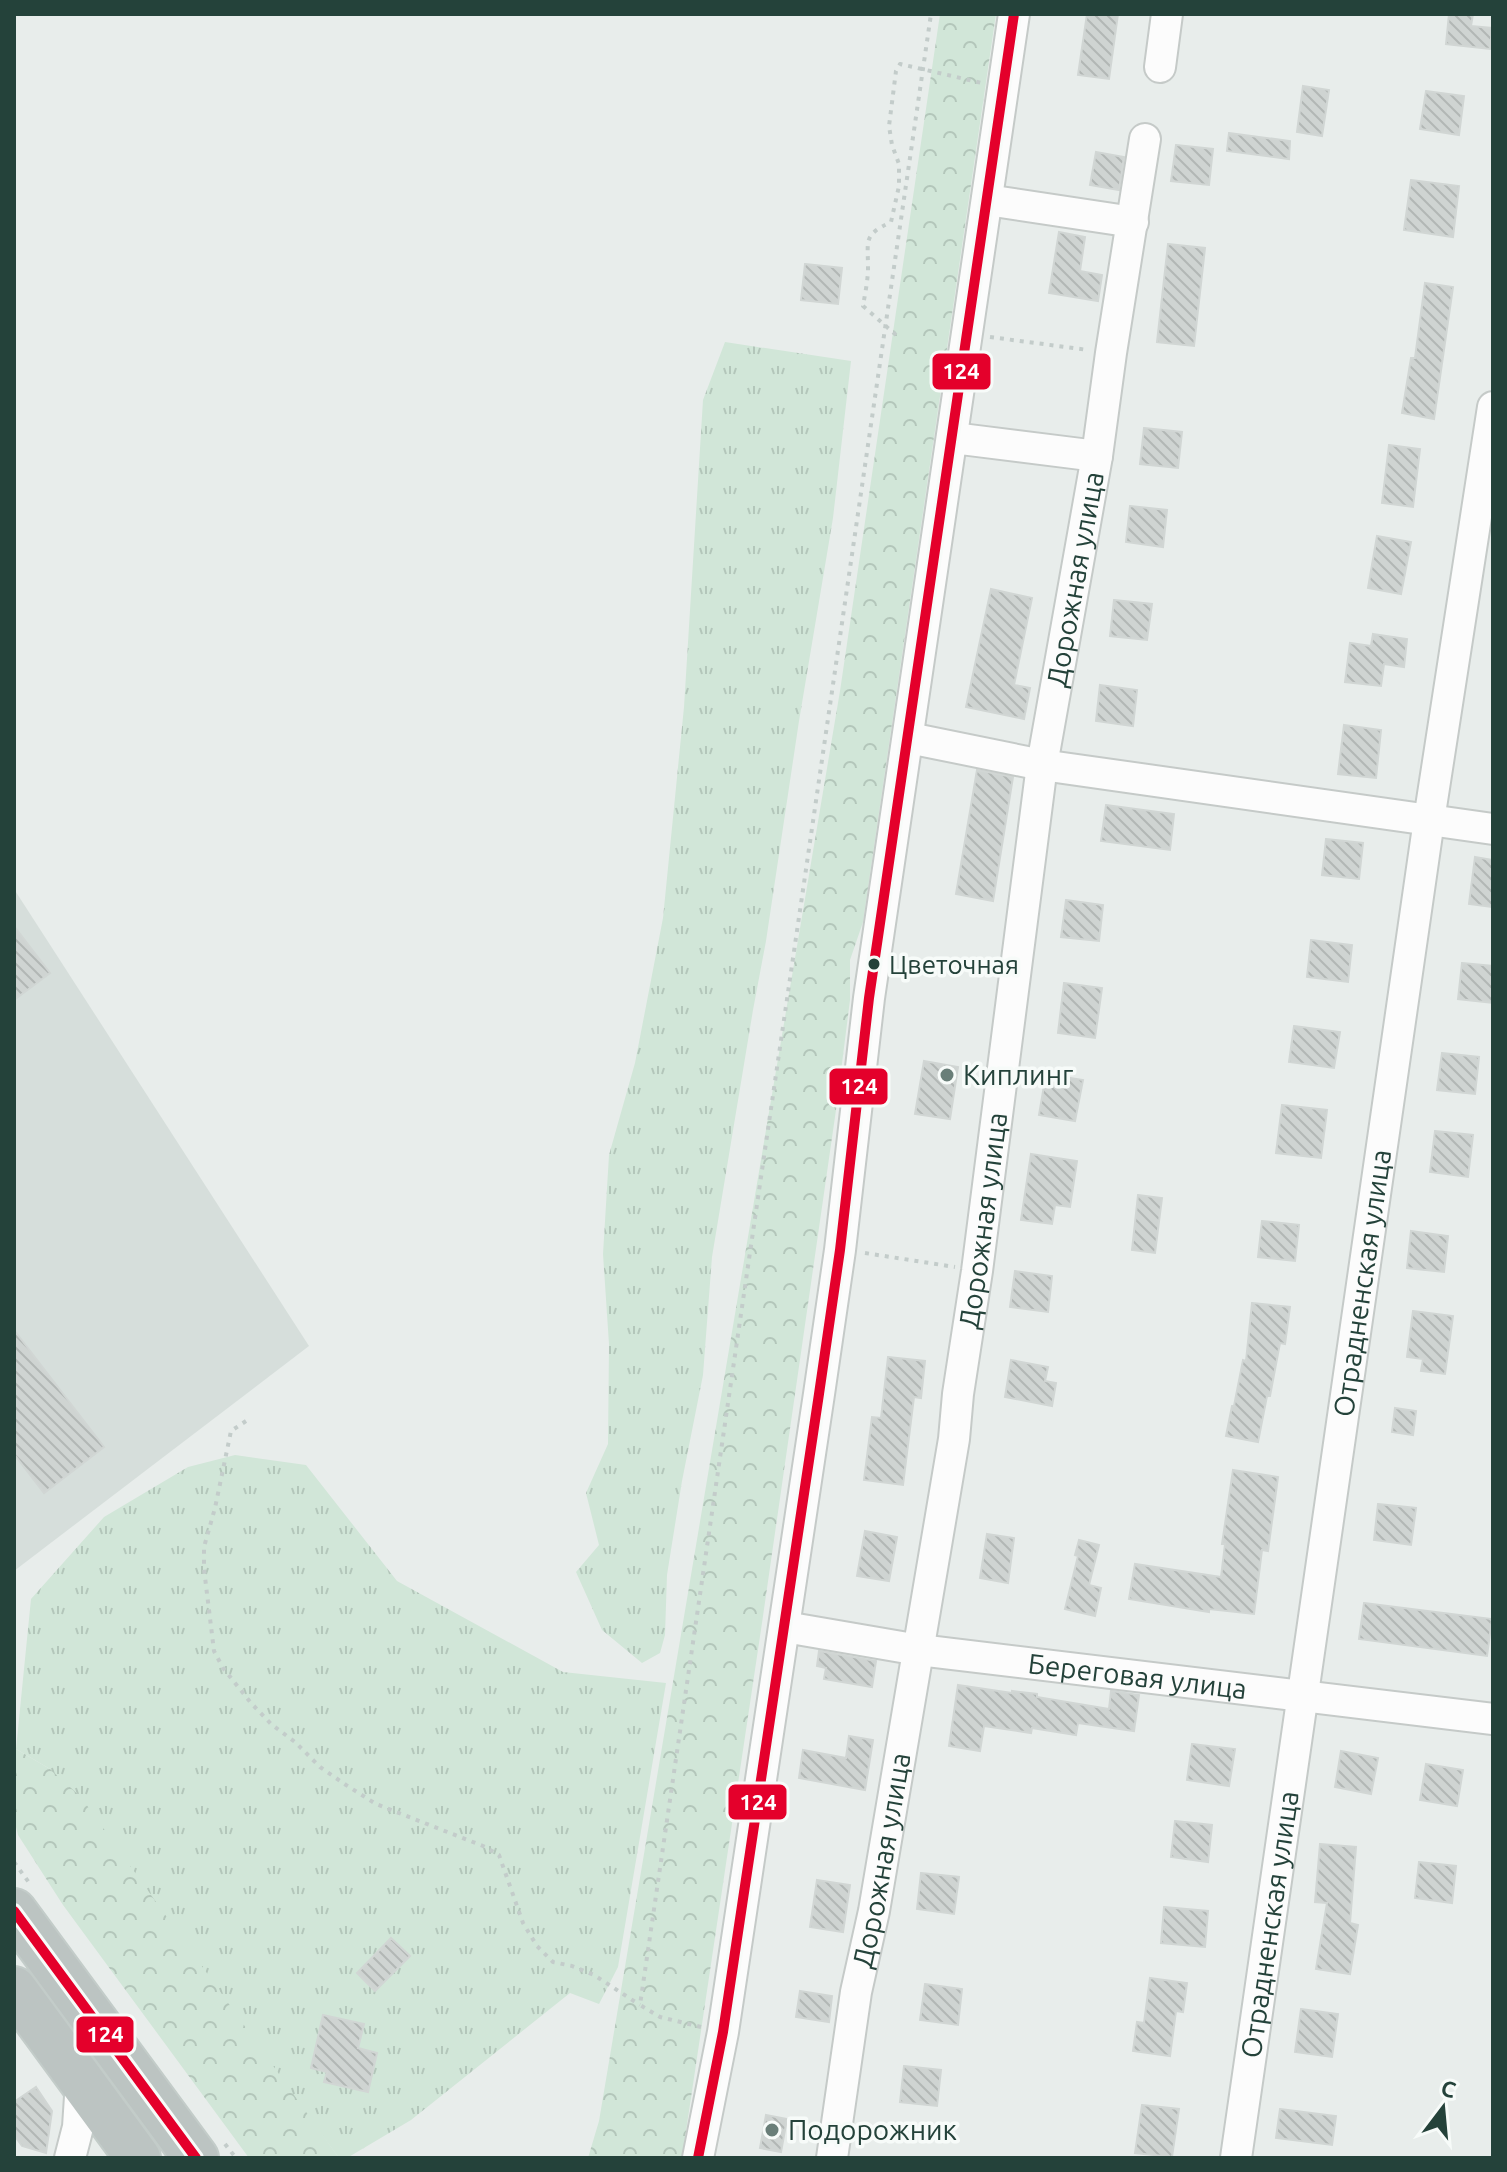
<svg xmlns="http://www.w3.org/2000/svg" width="1507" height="2172" viewBox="0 0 1507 2172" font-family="Ubuntu,sans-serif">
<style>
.built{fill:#d6dedb}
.grass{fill:url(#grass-tufts)}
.forest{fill:url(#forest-crowns)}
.building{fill:url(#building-back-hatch);stroke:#d1d6d4;stroke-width:2}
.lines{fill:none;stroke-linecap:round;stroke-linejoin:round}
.minor-casing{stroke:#c5cac8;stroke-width:34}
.highway-casing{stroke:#c3ccc9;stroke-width:48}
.path{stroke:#c3ccca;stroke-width:4;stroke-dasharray:4 6;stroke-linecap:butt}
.minor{stroke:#fcfcfc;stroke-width:30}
.highway{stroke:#bcc4c2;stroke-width:44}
.bus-1-casing{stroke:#f7fbf9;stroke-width:16}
.bus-1{stroke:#e4002b;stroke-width:10}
.bus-dot{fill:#24423a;stroke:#f7fbf9;stroke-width:3}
.poi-dot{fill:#697e78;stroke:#f7fbf9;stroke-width:3}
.labels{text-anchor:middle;stroke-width:7;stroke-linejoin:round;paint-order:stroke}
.bus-label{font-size:26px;fill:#24423a;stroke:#f7fbf9;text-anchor:start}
.street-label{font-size:28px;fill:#24423a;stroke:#f7fbf9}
.poi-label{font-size:28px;fill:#24423a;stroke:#f7fbf9;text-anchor:start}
.line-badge{stroke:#f7fbf9;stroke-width:3}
.badge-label{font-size:22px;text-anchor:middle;font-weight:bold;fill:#fff}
</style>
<defs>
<pattern id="grass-tufts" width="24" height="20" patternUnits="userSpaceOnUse" patternTransform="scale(2)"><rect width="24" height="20" fill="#d1e6d8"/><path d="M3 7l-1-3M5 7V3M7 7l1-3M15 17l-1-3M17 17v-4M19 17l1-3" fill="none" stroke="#b3c6ba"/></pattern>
<pattern id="forest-crowns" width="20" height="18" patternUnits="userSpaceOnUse" patternTransform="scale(2)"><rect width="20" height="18" fill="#d1e6d8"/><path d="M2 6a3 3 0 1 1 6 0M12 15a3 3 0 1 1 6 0" fill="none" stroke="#b3c6ba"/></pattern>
<pattern id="building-back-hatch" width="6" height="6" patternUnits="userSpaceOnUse" patternTransform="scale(2)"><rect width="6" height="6" fill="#cfd4d2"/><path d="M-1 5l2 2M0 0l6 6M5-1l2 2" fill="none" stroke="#b2b7b5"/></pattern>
</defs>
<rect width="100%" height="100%" fill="#e8edeb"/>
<path class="built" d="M14,889L309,1346L14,1571Z"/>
<path class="grass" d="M725,342L851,361L833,518L799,721L766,941L753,1010L712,1257L703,1375L682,1481L667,1575L665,1635L660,1653L642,1663L602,1630L576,1572L599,1545L586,1493L608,1444L609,1344L603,1254L609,1155L635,1063L663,918L684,707L703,400Z
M235,1455L306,1465L397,1581L563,1672L666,1683L618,1967L599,2004L570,1993L411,2120L347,2158H339L50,1769L16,1749L31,1599L104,1517L188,1467Z"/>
<path class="forest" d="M940,14H996L863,922L850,960V1000L837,1103L762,1623L682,2158H588L599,2121L840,691Z
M16,1749L50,1769L81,1797L339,2158H249L63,1905L18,1835L14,1819V1752Z"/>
<path class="building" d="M1087,14H1118L1109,79L1078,75Z
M1449,14H1473L1471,26L1492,28L1490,49L1446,44Z
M1303,86L1329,90L1322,136L1297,132Z
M1426,91L1464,96L1459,135L1420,129Z
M1229,133L1290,141L1289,159L1227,151Z
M1176,145L1213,149L1209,185L1171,181Z
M1096,152L1124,157L1119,190L1090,185Z
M1411,180L1459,186L1453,237L1404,230Z
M1059,232L1085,237L1080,271L1102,275L1098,301L1049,293Z
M1168,244L1205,248L1194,346L1157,342Z
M805,264L842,268L838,304L801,300Z
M1425,283L1453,287L1434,419L1402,413L1411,358H1415Z
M1144,428L1182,432L1178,468L1140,464Z
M1389,445L1420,449L1413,507L1382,503Z
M1130,506L1167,510L1163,547L1126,542Z
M1377,536L1411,542L1401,594L1368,588Z
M991,589L1032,598L1014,685L1030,688L1024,719L966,707Z
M1114,600L1152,604L1147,640L1110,636Z
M1373,634L1407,639L1404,667L1384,664L1381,686L1345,682L1350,643L1371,646Z
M1100,685L1137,690L1133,726L1096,721Z
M1344,725L1381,730L1376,778L1338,774Z
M977,770L1013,777L993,901L956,894Z
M1106,805L1174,814L1170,850L1101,841Z
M1326,839L1363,843L1359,879L1322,875Z
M1475,857L1493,860V907L1469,904Z
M1066,900L1103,905L1099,941L1061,937Z
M14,926L50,973L14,1000Z
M1311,940L1352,945L1348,982L1307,977Z
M1462,963L1493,966V1003L1458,999Z
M1064,983L1102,988L1095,1038L1058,1033Z
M1294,1026L1340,1032L1334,1068L1289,1062Z
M1442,1053L1479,1057L1475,1094L1437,1090Z
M924,1061L958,1067L950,1119L915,1114Z
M1046,1074L1083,1080L1075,1121L1039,1115Z
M1282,1105L1327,1110L1321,1158L1276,1153Z
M1435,1131L1473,1135L1468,1177L1430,1172Z
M1031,1154L1077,1161L1070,1207L1055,1205L1052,1224L1021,1220Z
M1138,1195L1162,1198L1155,1253L1132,1250Z
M1262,1221L1299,1225L1295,1261L1258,1257Z
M1411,1231L1448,1236L1444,1272L1407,1268Z
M1015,1271L1052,1276L1048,1312L1010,1307Z
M1252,1303L1290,1307L1285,1344L1280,1343L1270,1396H1267L1258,1442L1226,1436L1232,1406H1234L1243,1360L1246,1361Z
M1413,1311L1453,1316L1445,1374L1421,1371L1423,1359L1407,1357Z
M14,1330L104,1447L44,1493L14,1454Z
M888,1357L925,1361L921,1398L914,1397L903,1485L864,1480L872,1417L881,1418Z
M1011,1360L1048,1367L1045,1381L1056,1383L1052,1406L1005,1397Z
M1395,1408L1416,1411L1413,1435L1392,1432Z
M1233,1470L1278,1477L1268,1551L1262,1550L1254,1614L1209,1609V1612L1129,1599L1135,1564L1221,1577L1225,1544H1222Z
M1378,1504L1416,1508L1411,1545L1374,1540Z
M865,1531L897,1537L889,1581L857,1576Z
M987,1534L1014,1538L1008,1583L980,1578Z
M1079,1540L1099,1545L1089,1585L1101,1588L1095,1616L1065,1609L1078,1556L1075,1555Z
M1364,1603L1492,1619L1487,1656L1359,1639Z
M819,1651L876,1661L872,1687L824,1679L826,1668L817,1666Z
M958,1685L1012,1693V1691L1037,1694V1697L1109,1709L1111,1691L1139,1695L1134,1731L1078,1723L1076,1735L1032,1728L1031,1733L984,1726L980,1751L949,1746Z
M849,1736L873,1740L865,1790L799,1778L803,1750L846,1758Z
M1192,1744L1235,1749L1229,1786L1187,1780Z
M1341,1751L1378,1758L1371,1794L1335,1787Z
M1426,1764L1463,1770L1457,1806L1420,1800Z
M1175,1821L1212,1825L1208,1862L1171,1857Z
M1320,1844L1356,1847L1350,1923L1358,1925L1350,1974L1316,1969L1327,1903L1315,1902Z
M1419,1862L1456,1866L1452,1903L1415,1898Z
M921,1873L959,1877L954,1914L917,1909Z
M817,1880L850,1885L843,1932L810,1927Z
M1164,1907L1208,1911L1205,1947L1161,1943Z
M391,1938L410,1956L375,1991L357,1973Z
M1150,1978L1187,1983L1183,2012L1176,2011L1170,2056L1133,2051L1137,2022L1144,2023Z
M925,1984L962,1989L958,2025L920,2020Z
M800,1991L832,1996L829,2022L796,2017Z
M1301,2009L1338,2014L1332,2057L1295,2052Z
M323,2015L364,2024L358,2048L377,2053L368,2092L324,2082L327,2072L311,2068Z
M904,2066L941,2070L937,2106L900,2102Z
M36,2087L52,2111L46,2153L22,2146L14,2135V2102Z
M1142,2105L1179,2109L1172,2157L1135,2153Z
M1280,2109L1336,2116L1332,2145L1276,2138Z
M766,2115L787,2119L781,2152L760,2148Z"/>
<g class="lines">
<defs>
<g id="minor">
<path d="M1160,67L1167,14"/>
<path d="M987,200L1133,222"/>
<path d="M953,438L1097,456"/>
<path d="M909,738L1042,765L1493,829"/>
<path id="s1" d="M785,1627L919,1650L1493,1719"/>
<path d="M70,2158L78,2127L81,2081"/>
<path d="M698,2158L723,2032L819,1394L840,1250L869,998L1014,14"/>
<path id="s2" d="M832,2158L856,1992L874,1911L954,1439L958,1394L977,1271L1042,765L1097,456L1111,353L1145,139"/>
<path id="s3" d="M1236,2158L1429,820L1493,407"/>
</g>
<path id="highway" d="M14,1911L196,2158
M14,1989L138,2158"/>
</defs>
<use href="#minor" class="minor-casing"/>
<use href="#highway" class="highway-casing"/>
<path class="path" d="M896,335L863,306C865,294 868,280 868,268C868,240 863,235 891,222L899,186V164L892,145L889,126L896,71L900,64L982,83
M990,337L1088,350
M865,1253L955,1267
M246,1421L231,1431L215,1508L204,1547V1569L214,1651L223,1668L251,1703L271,1724L295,1742L320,1767L346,1785L376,1804L483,1846L499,1855L523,1923L537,1946L553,1962L572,1966L594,1975L640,2005
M14,1862L30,1884
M701,2027L660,2017L640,2005L931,14
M225,2144L236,2158"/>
<use href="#minor" class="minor"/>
<use href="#highway" class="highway"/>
<defs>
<path id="bus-1" d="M14,1911L196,2158
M698,2158L723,2032L819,1394L840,1250L869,998L1014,14"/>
</defs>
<use href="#bus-1" class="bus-1-casing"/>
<use href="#bus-1" class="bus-1"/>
</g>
<circle class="bus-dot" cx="874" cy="964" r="7"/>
<g class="poi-dot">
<circle cx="947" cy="1075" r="8"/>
<circle cx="772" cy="2130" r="8"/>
</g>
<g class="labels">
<g class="bus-label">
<text x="889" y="974">Цветочная</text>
</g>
<g class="street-label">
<text dy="10" stroke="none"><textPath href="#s2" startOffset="1598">Дорожная улица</textPath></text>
<text dy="10" stroke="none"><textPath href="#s2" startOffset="950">Дорожная улица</textPath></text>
<text dy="10" stroke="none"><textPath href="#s3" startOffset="884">Отрадненская улица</textPath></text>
<text dy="10" stroke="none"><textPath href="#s1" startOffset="356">Береговая улица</textPath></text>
<text dy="10" stroke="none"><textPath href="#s2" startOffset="302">Дорожная улица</textPath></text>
<text dy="10" stroke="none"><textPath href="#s3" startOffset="236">Отрадненская улица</textPath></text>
</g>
<g class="poi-label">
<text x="963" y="1085">Киплинг</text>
<text x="788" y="2140">Подорожник</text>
</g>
</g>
<g class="line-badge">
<rect x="931" y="352" width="61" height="39" rx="8" fill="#e4002b"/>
<rect x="828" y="1067" width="61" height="39" rx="8" fill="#e4002b"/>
<rect x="727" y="1783" width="61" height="38" rx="8" fill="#e4002b"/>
<rect x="75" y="2015" width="60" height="39" rx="8" fill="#e4002b"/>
</g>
<g class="badge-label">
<text x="961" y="379">124</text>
<text x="859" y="1094">124</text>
<text x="758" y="1810">124</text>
<text x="105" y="2042">124</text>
</g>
<rect width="1507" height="2172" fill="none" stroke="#24423a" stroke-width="32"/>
<g transform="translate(1443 2108) rotate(16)" stroke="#f7fbf9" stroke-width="6" paint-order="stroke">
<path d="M0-6L14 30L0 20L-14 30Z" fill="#24423a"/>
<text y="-12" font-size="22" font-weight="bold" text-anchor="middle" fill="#24423a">С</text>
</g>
</svg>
